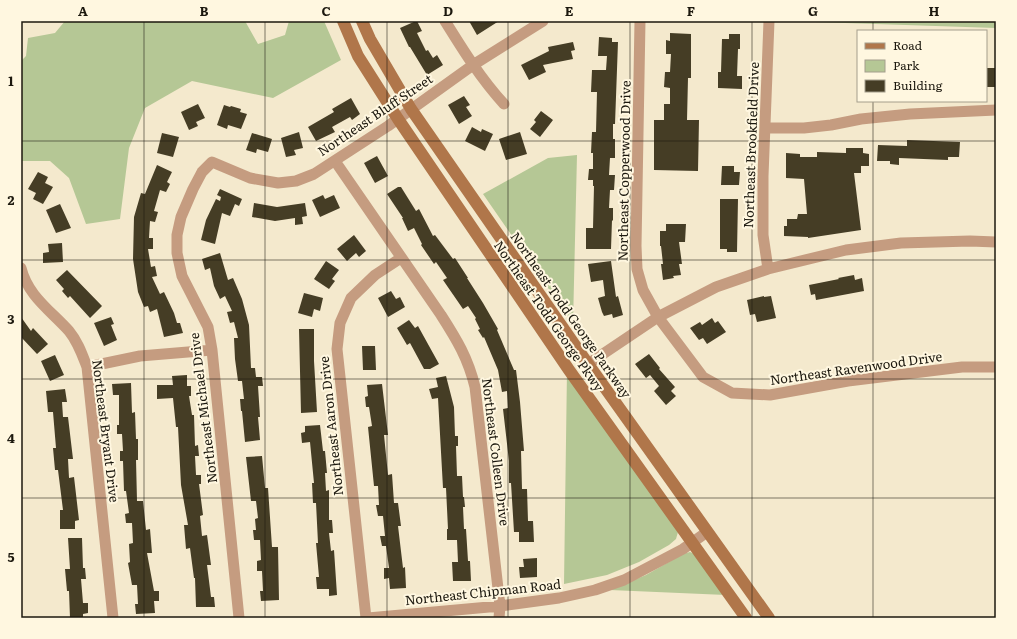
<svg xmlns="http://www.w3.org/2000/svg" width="1017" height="639" viewBox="0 0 1017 639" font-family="Literata,serif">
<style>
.green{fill:#b5c795}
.building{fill:#453d25}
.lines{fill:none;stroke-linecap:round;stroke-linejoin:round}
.minor{stroke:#c59c80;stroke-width:11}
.secondary{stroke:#b0764a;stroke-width:12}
.grid{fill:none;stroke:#1c180e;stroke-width:1;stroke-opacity:0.55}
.labels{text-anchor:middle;stroke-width:4;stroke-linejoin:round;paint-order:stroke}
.street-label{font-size:13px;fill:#1c180e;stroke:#fff7e0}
.neatline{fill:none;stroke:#1c180e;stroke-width:1.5}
.grid-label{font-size:13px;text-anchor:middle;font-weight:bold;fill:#1c180e}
</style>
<rect width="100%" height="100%" fill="#f4e9cd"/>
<path class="green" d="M65,21H245L258,44L285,35L289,21H324L341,60L273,98L192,81L145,108L129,148L120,219L86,224L69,178L50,161H21V61L26,56L28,38L55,33Z
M785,21H996V28Z
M577,155L573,324L483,194L548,158Z
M567,370L678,532L676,539L669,545L639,562L607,575L564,584Z
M690,552L697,555L726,595L610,590L646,575L683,554Z"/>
<path class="building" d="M416,21H417L422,31L417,33L426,51L428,50L433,58L437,55L443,65L427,75L410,47H409L400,28Z
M469,21H499L477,35Z
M670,33L691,34V78H688L687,120H699L698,171L654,170V120H664V104H670V88L664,87L665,72H670L671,54H666V40L670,41Z
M729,34H740V49H738L737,76H742V89L718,88V72H721L722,39H729Z
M599,37L612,38V42H618L615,124H613V139H615V158H610L609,175H615L614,190H610L609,208H613V221L612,220L611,249H586V228H593L594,186H593V180H588L589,169H593V153H591L592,132H596L597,92H591L592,70H606L607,56H598Z
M573,42L575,50L571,51L573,59L543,65L546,72L529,80L521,65L549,51L548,47Z
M986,68H996V87H986Z
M464,96L470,105L466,107L472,116L459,124L448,105Z
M351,98L360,114L352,120L350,117L332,127L335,132L316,141L308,127L334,112L332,109Z
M198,104L205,118L196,122L198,126L189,130L181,112Z
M224,105L230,107L231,106L241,109L240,112L247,114L241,129L228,125L227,129L217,125Z
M541,111L553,120L540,137L530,129L536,122L534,120Z
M472,127L481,132L482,129L493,134L485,151L465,141Z
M299,132L303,148L294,150L296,155L286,157L281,138Z
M520,132L527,154L506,160L499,139Z
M162,133L179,137L173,157L157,153Z
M252,133L272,139L268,152L257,149L256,153L246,150Z
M907,140L960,142L959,157H948V160L899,158V165L890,164V161H877L878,145L907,146Z
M846,148H863V153L869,154V166H861V173H854L861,230L808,238V237L784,236V226H787V219H797L798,214H807L804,179L786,178V153L800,154V157H817V152L846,153Z
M377,156L388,176L375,183L364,163Z
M157,165L172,172L167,182L170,184L166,192L160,190L154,211L158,212L155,222L150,221L149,238H153V249H148L151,267L155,266L157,276L152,277L160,294L164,292L174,313L177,323H180L183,333L164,337L157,309L150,312L148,306L144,307L138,292L133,259L134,217L141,193L145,194Z
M722,166H734V172H740L739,185H721Z
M38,172L48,177L45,183L53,187L43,204L33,199L36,193L28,189Z
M398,187H401L416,211L419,209L433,236L435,235L453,259L455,258L468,278H467L483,303L498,329L497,330L514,370H516L520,402L524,451H521L522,489H527L528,521H533L534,542H519V532H514L511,483H509V461L503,409L508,408L507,391L502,392L498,370L484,337L483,338L478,330L480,329L475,319L476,318L468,306L463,309L443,280L447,278L436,262L434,264L421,245L422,244L414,228L408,231L402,218H403L387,194Z
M220,189L242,199L239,206L235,204L230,216L222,213L215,244L201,240L206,220L216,199L220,201L221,197L217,195Z
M323,195L325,199L334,195L340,208L320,217L312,200Z
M720,199H738L737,252H727V249H720Z
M254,203L277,207L305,203L307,216L302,217L303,224L295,225V218L275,221L252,217Z
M60,204L71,228L56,233L46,210Z
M666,224H686L685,242H679L682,264H679L681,275L673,276L674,278L663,280L661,264H663L661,246H660V231H666Z
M354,235L366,251L359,257L356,253L347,261L337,249Z
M62,243L63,262L43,263V253L49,252L48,244Z
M220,253L228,280L233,278L242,299L249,325L251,368H255L256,377H262L263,386H258L260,417H258L260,440L245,442L242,411H241L240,399H244L242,381H238L235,359L234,338H238L234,322L230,323L227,312L232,311L225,296L220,299L214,286L210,268L205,270L202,259Z
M326,261L339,270L332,279L335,281L329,289L314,279Z
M611,261L616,297L618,296L623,315L613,318L612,314L604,316L602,312L598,298L605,296L603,280L591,282L588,264Z
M67,270L102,306L90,318L70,296L68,298L62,291L64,289L56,280Z
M854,275L855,280L862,278L864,291L816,300L815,294L811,295L809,285L839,279L838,278Z
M391,291L396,299L400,297L405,307L388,317L378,298Z
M304,293L323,298L320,311L314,309L312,317L298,313Z
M764,296V297L771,296L776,318L757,322L755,314L750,315L747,300Z
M21,317L31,331L33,328L48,344L37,354L21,337Z
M111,317L114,324L111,325L117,340L104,346L94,323Z
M712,318L715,323L718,321L726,332L707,344L703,338L699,340L690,328L700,322L702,325Z
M409,320L415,328L418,326L439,364L430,369H424L410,343L407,345L397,328Z
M299,329H314V361L317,412L301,413Z
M362,346H375L376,370H363Z
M649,354L660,368L659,369L675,387L671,391L676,396L666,405L654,391L659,386L650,375L646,378L635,364Z
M55,355L64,375L50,381L41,361Z
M187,375V386H191V396H189L192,415H194L195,446L198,445L199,456H195L196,475H201V484H199L203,515L200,516L202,536L207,535L211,565H207L211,597H214L215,607H196L195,578H194L190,548L186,549L184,525H188L181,485L178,427H176L173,398L157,399V385H173L172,376Z
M446,376L454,407L455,436H458V446H456L457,476H462L463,497H464L465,507H463L464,529H466L468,561H470L471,581H453L452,562H458L457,540H447V529H448L446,488H443L438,398L432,399L429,389L438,387L436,378Z
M131,383L132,413L135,412L136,439H138V460H136L137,501H143L146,530L150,529L152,553H147L154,591H159V601H154L155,613L136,614L135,604H138L137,585H132L128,563L130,562L129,544L133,543L132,523H126L125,514L129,513L126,491H124L123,461H120V451H123L122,434H117V425H119V395H113L112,384Z
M382,384L388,435H384L388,475L392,474L394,503H398L401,526H398L403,568L405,567L406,588L390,589L389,578L384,579V568H389L386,546H382L380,536H385L383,516H378L376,505H379L378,486H374L368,427L372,426L369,407H366L365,397L368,396L367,385Z
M65,389L67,402H62L63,417H68L73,459H68L69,478L74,477L79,520L75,521V529H60V510H63L58,470H55L53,448H56L53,412H48L46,391Z
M320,425L323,451H325L327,473H325L326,491L329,490V520H332L333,533H329L331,551L334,550L337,595L329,596V589H317L316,577H319L316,543H318L316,503H313L312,483H314L310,442L302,443L301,433L305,432V426Z
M262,456L265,488H268L272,547H278L279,600L261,601L260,591H263L262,571H257V561L261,560L260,540H254L253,530H256L255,519L258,518L256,501H251L246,457Z
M68,538H82L83,568H85L86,579H81L83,603H88V613L83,614V618H70L69,591H67L65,569H70Z
M537,558V577L520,578L519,567H524L523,559Z"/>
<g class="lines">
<path class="minor" d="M445,21C463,50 481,79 504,104
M640,21L636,246L637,269L643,290L658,317L703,377L732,393L770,395L848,381L962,367H996
M765,128H804L831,125L861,119L910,114L996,110
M335,161L441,315C457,340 468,358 475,387L500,606L499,618
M21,268C28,296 50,310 69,331C78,342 82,354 87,367L113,618
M768,269L763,235V176L769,21
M588,364L658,317L716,287L768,269L846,250L901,243L970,241L996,242
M87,367L140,356L212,350
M239,618L212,350L208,327L182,276L177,253V235L181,217L193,189L202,172L212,162L250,178L278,183L296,181L314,174L388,126L473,65L543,21
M366,618L337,349L340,323L351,298L375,275L401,258
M368,618L500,606L559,598L595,590L624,580L683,549L707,532"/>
<path class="secondary" d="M343,21L358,56L398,119L569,370L746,618
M362,21L370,39L411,109L588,364L769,618"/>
</g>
<path class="grid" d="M144,21V618M265,21V618M387,21V618M508,21V618M630,21V618M752,21V618M873,21V31M873,101V618M21,141H996M21,260H996M21,379H996M21,498H996"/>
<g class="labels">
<g class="street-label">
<text transform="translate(375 115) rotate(-34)" y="5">Northeast Bluff Street</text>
<text transform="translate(751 145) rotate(-88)" y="5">Northeast Brookfield Drive</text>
<text transform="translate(624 171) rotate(-89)" y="5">Northeast Copperwood Drive</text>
<text transform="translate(571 315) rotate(55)" y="5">Northeast Todd George Parkway</text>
<text transform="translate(549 316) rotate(55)" y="5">Northeast Todd George Pkwy</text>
<text transform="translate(856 368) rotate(-8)" y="5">Northeast Ravenwood Drive</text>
<text transform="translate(203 408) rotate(-97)" y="5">Northeast Michael Drive</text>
<text transform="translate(331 426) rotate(-96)" y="5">Northeast Aaron Drive</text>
<text transform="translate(106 431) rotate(83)" y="5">Northeast Bryant Drive</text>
<text transform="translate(496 452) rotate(83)" y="5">Northeast Colleen Drive</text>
<text transform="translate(483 592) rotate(-6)" y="5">Northeast Chipman Road</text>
</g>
</g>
<rect width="1017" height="639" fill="none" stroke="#fff7e0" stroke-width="44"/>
<rect x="857" y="30" width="130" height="72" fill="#fff7e0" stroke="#a49e8c"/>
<rect x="865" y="43" width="20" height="6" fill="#b0764a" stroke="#a49e8c"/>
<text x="893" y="50" font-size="12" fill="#1c180e">Road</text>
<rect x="865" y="60" width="20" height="12" fill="#b5c795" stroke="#a49e8c"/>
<text x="893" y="70" font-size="12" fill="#1c180e">Park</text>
<rect x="865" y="80" width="20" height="12" fill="#453d25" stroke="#a49e8c"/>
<text x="893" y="90" font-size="12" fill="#1c180e">Building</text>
<rect x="22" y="22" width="973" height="595" class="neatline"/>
<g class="grid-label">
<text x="83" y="16">A</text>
<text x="204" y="16">B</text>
<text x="326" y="16">C</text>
<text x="448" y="16">D</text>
<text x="569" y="16">E</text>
<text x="691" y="16">F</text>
<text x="813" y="16">G</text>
<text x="934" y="16">H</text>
<text x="11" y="86">1</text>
<text x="11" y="205">2</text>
<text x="11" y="324">3</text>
<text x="11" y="443">4</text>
<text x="11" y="562">5</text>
</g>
</svg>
